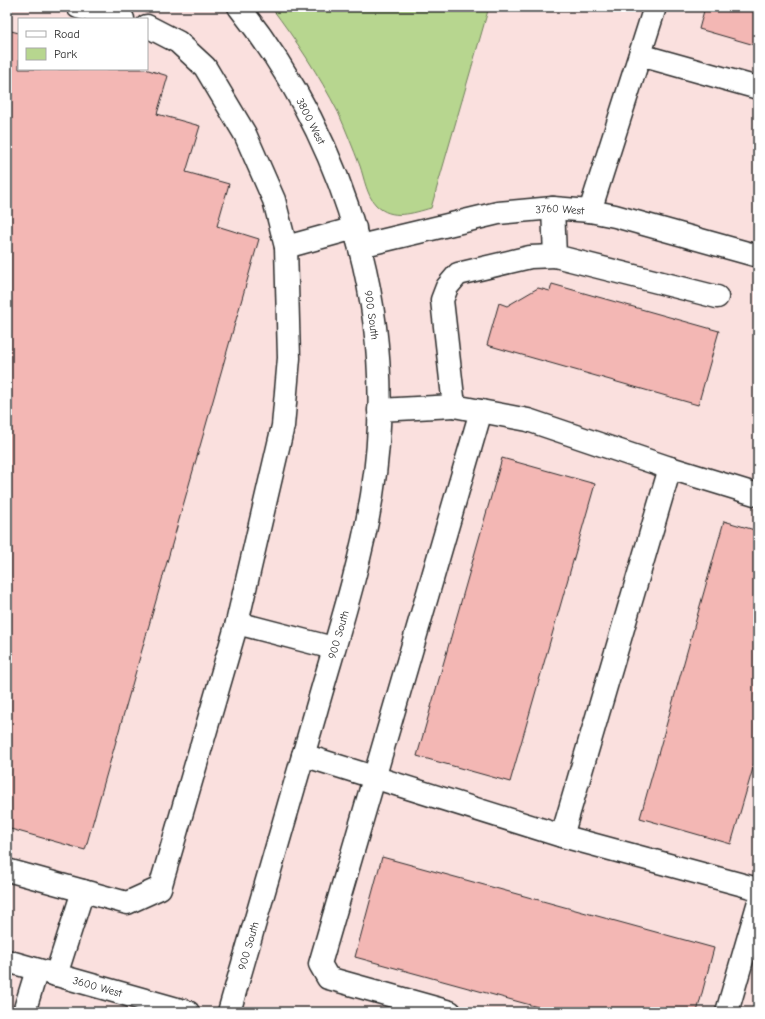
<svg xmlns="http://www.w3.org/2000/svg" width="765" height="1019" viewBox="0 0 765 1019" font-family="'Comic Neue',sans-serif">
<style>
.built{fill:#fae0de;fill-rule:evenodd}
.green{fill:#b7d68f;stroke:#71805d}
.building{fill:#f3b7b4;stroke:#2b2b2b}
.lines{fill:none;stroke-linecap:round;stroke-linejoin:round}
.minor-casing{stroke:#2b2b2b;stroke-width:25}
.minor{stroke:#fff;stroke-width:22}
.labels{text-anchor:middle;stroke-width:3;stroke-linejoin:round;paint-order:stroke}
.street-label{font-size:11px;fill:#2b2b2b;stroke:#fff}
</style>
<rect width="100%" height="100%" fill="#fdf1f0"/>
<filter id="ink" filterUnits="userSpaceOnUse"><feTurbulence type="fractalNoise" baseFrequency=".025" numOctaves="2"/><feDisplacementMap in="SourceGraphic" scale="8" xChannelSelector="R" yChannelSelector="G"/><feConvolveMatrix kernelMatrix="1 2 1 2 8 2 1 2 1" color-interpolation-filters="sRGB"/></filter>
<g filter="url(#ink)">
<path class="built" d="M7,7H758V1012H7ZM19,19H147V69H19Z"/>
<path class="green" d="M271,7H489L431,208C413,213 392,221 376,205C367,196 364,178 360,166C353,148 346,130 338,112C319,75 296,40 271,7Z"/>
<path class="building" d="M705,7H758V46L699,29Z
M7,30L19,33V69H145L168,76L157,114L200,126L186,172L229,184L217,226L259,239L85,850L7,828Z
M552,284L719,331L698,405L487,345L499,303L507,306L538,288L550,291Z
M502,458L595,484L510,782L417,756Z
M724,521L758,531V751L731,844L640,818Z
M382,857L714,948L697,1012H556L355,957Z"/>
<g class="lines">
<defs>
<g id="minor">
<path d="M78,7L123,19"/>
<path d="M147,26L178,42L205,67L245,134L274,200L286,247L289,358L283,426L237,623L333,648"/>
<path d="M640,55L758,88"/>
<path d="M553,208L555,256L717,297"/>
<path d="M590,211L655,7"/>
<path id="s1" d="M360,246L498,213L553,208L590,211L615,216L758,256"/>
<path d="M286,247L355,228"/>
<path d="M555,256L530,257L458,274L447,287L442,300L454,406L528,420L670,468L758,495"/>
<path d="M379,410L454,406"/>
<path d="M303,755L562,836L758,889"/>
<path d="M562,836L670,468"/>
<path d="M7,870L127,903L160,888L237,623"/>
<path id="s2" d="M7,961L188,1012"/>
<path d="M56,975L83,891"/>
<path d="M24,1012L37,970"/>
<path id="s3" d="M229,1012C258,912 287,811 316,711C336,640 360,568 372,495C400,320 348,145 239,7"/>
<path d="M450,1012L328,978L320,964L481,411"/>
<path d="M727,1012L758,905"/>
</g>
</defs>
<use href="#minor" class="minor-casing"/>
<use href="#minor" class="minor"/>
</g>
</g>
<g class="labels">
<g class="street-label">
<text transform="translate(311 121) rotate(63)" y="4">3800 West</text>
<text dy="4" stroke="none"><textPath href="#s1" startOffset="204">3760 West</textPath></text>
<text transform="translate(372 315) rotate(82)" y="4">900 South</text>
<text dy="4" stroke="none"><textPath href="#s3" startOffset="393">900 South</textPath></text>
<text dy="4" stroke="none"><textPath href="#s3" startOffset="69">900 South</textPath></text>
<text dy="4" stroke="none"><textPath href="#s2" startOffset="94">3600 West</textPath></text>
</g>
</g>
<rect width="765" height="1019" fill="none" stroke="#fff" stroke-width="24"/>
<rect x="12" y="12" width="741" height="995" fill="none" stroke="#2b2b2b" stroke-width="1.5" filter="url(#ink)"/>
<rect x="18" y="18" width="130" height="52" fill="#ffffff" stroke="#aaaaaa"/>
<rect x="26" y="31" width="20" height="6" fill="#ffffff" stroke="#aaaaaa"/>
<text x="54" y="38" font-size="12" fill="#2b2b2b">Road</text>
<rect x="26" y="48" width="20" height="12" fill="#b7d68f" stroke="#aaaaaa"/>
<text x="54" y="58" font-size="12" fill="#2b2b2b">Park</text>
</svg>
